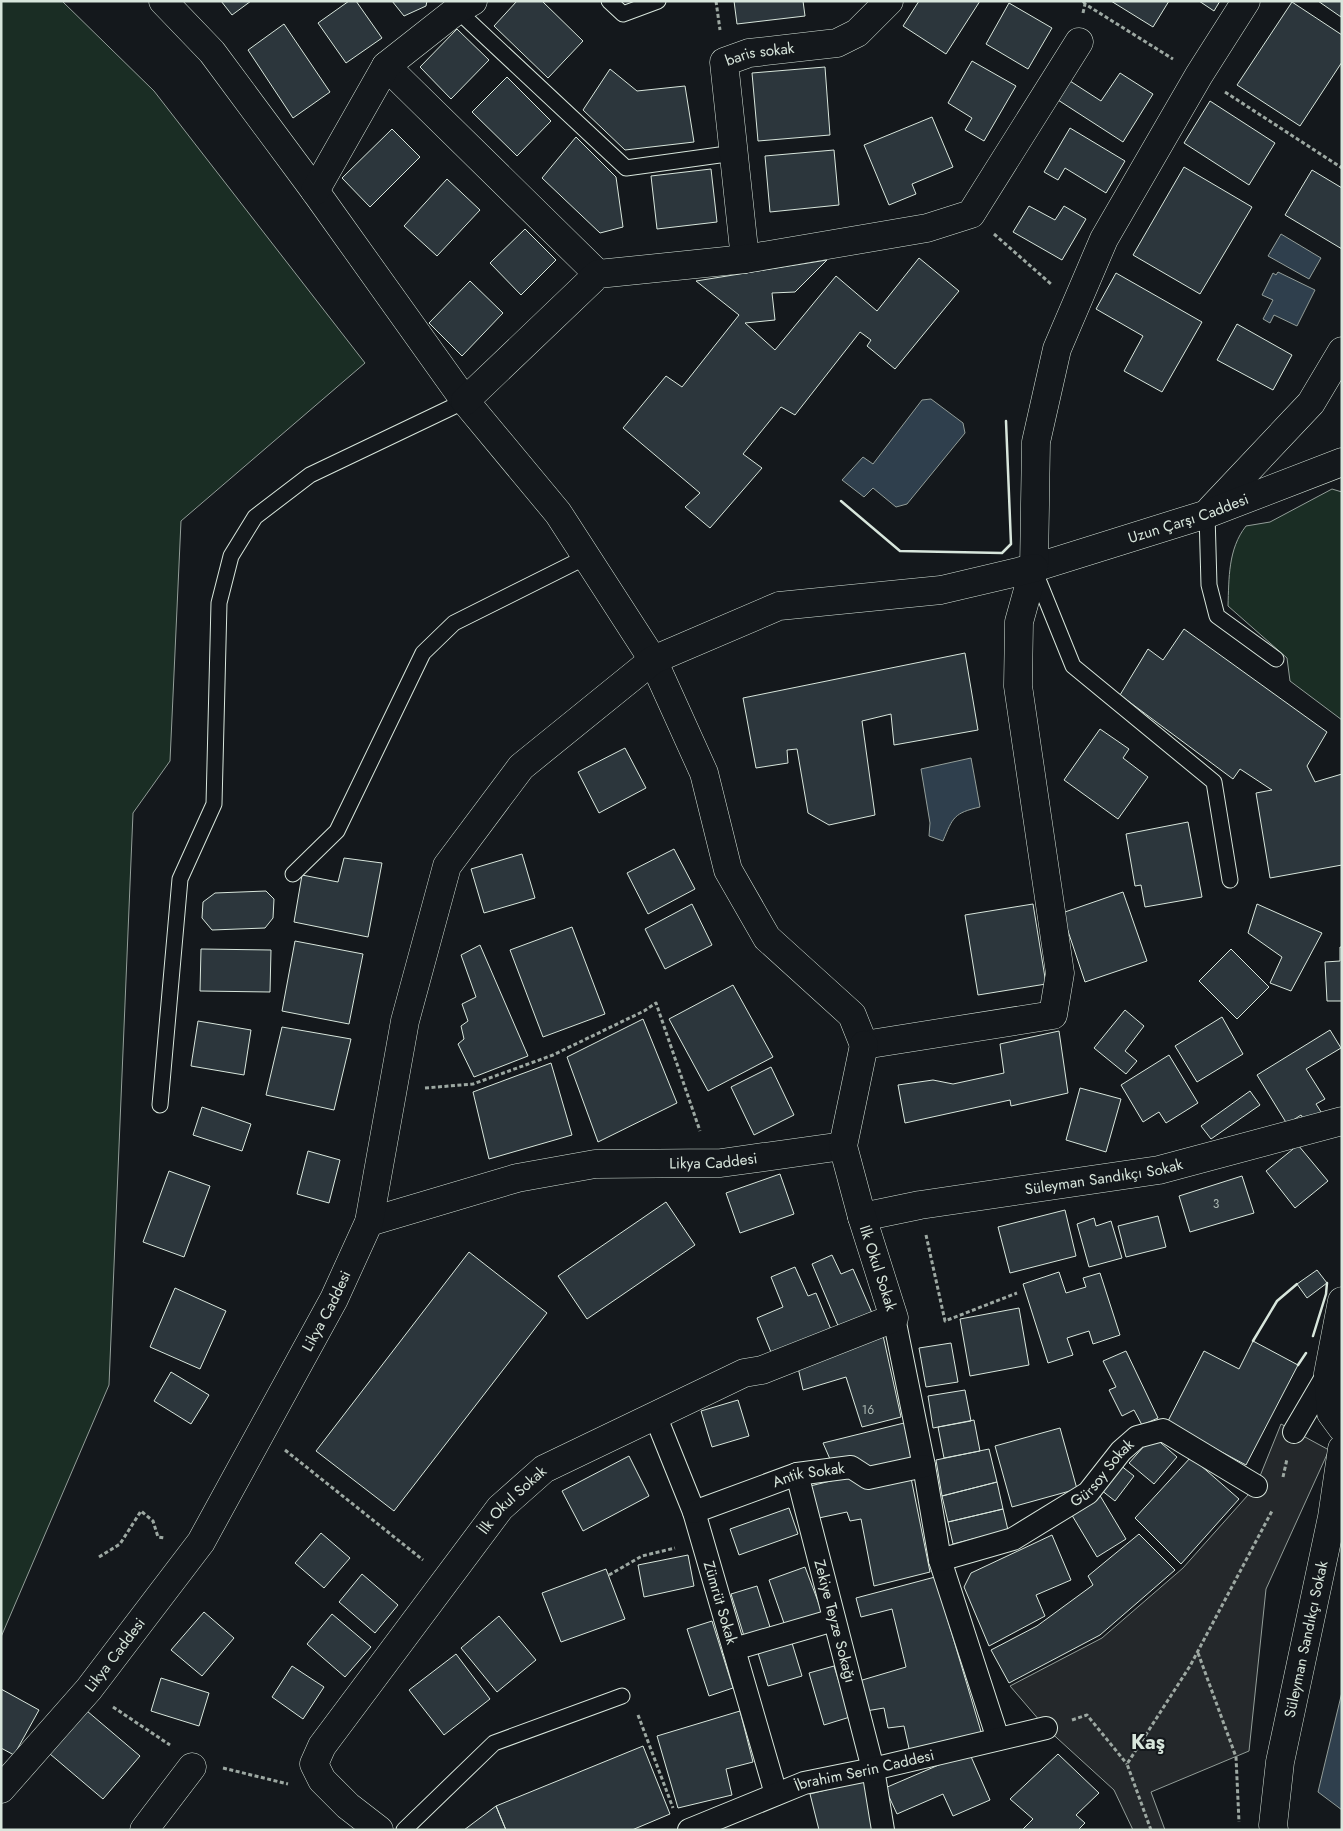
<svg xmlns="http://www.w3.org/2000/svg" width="1343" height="1831" viewBox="0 0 1343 1831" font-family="Jost,sans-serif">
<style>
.green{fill:#1a2d24;stroke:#939e99}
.parking{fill:#24282b;stroke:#939e99}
.water{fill:#2f3f4d;stroke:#939e99}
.building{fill:#2c363c;stroke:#d8e6dc}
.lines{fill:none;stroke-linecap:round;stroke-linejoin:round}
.service-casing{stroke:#d8e6dc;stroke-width:17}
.pedestrian-casing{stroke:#d8e6dc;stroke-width:24}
.minor-casing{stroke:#d8e6dc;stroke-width:29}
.tertiary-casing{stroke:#d8e6dc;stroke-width:29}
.path{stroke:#9da8a2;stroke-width:3;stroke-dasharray:4 2.5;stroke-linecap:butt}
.service{stroke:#14181c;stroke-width:15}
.pedestrian{stroke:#14181c;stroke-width:22}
.minor{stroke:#14181c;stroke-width:28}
.tertiary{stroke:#14181c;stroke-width:28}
.wall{stroke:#d8e6dc;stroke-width:2.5}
.labels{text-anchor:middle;stroke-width:4;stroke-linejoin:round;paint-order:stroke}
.number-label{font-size:12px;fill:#adbab4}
.street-label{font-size:15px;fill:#d8e6dc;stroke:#14181c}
.district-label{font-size:20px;font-weight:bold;fill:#d8e6dc;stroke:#14181c}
</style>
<rect width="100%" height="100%" fill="#14181c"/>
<path class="green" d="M1,1H62L154,91L365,363L181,521L170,761L133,813L109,1385L1,1637Z
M1332,489L1342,492V720L1290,681L1287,658L1228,606C1229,578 1228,549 1246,526L1270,522Z"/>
<path class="parking" d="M1281,1424L1329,1450L1266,1589L1249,1751L1151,1792L1165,1830H1133L1114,1790L1046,1728L1010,1686L1102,1638L1183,1568L1256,1486Z"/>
<path class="water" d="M1281,234L1321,258L1309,279L1268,256Z
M1278,272L1315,290L1297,326L1274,315L1270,323L1263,319L1273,300L1262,295L1273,273L1276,275Z
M931,399L963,423L965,433L907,504L896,507L873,488L864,497L842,480L863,457L873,464L922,400Z
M971,758L980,807C954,813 953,817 943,841L929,836L930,823L921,769Z
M1342,1692V1810L1318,1792Z"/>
<path class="building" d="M221,1H251L232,15Z
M349,1H356L382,38L346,63L318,23Z
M392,1H427L426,6L404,16Z
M517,1H542L583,41L548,78L494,26Z
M734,1H803L805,16L737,24Z
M919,1H980L946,54L903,26Z
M1111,1H1169L1153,27Z
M1199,1H1220L1214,11Z
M1318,1H1342L1341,17Z
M1292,2L1342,35V62L1300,126L1237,85Z
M1009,3L1052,28L1028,69L986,44Z
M284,24L330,92L293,118L248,50Z
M457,29L489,60L451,99L420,67Z
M972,61L1016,86L984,141L965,130L972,118L948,103Z
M825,67L830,135L758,141L752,73Z
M610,69L637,91L685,86L694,142L625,150L583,110Z
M1120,73L1153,94L1123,142L1058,100L1070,81L1101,101Z
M507,77L551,121L517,156L472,112Z
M1210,101L1275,143L1249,185L1184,143Z
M932,117L953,167L912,184L916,194L889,205L864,145Z
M1070,128L1125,161L1106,193L1065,168L1058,180L1044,172Z
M392,129L420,157L370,207L342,178Z
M576,137L616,177L623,227L600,233L542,178Z
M834,150L839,205L770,212L765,156Z
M1184,167L1252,207L1200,294L1133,255Z
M711,169L717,222L657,229L651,176Z
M1312,170L1342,188V249L1285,215Z
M447,179L480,210L437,256L404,226Z
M1029,206L1055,220L1064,206L1086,219L1062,260L1013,232Z
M525,229L556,260L521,295L490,263Z
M919,258L959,291L895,369L867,346L871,340L860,332L795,415L781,407L743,454L762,468L710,528L685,507L700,493L623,428L666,376L682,387L739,315L696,281L827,260L795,292L772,293L775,320L745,323L775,350L836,276L877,311Z
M1116,273L1202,322L1162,392L1124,371L1143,336L1096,309Z
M470,281L503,313L462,356L429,323Z
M1237,324L1292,355L1273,390L1217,360Z
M1184,629L1327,732L1307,766L1315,782L1342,774V865L1270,878L1256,793L1272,790L1240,769L1233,779L1120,695L1148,649L1163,660Z
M965,653L978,730L894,745L891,714L862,721L875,815L829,825L808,813L797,749L787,750L788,763L756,768L743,698Z
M1100,729L1129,749L1123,758L1148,777L1118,819L1064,780Z
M625,748L646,788L599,813L578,772Z
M1188,822L1202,897L1145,907L1141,885L1135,886L1126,834Z
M674,849L695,889L648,914L627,873Z
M522,854L535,898L484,913L471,869Z
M344,858L382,863L368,937L294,922L302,875L338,882Z
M266,891L274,899L273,918L265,928L212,930L202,918L203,902L215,893Z
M1123,892L1147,961L1085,982L1062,913Z
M692,904L712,945L665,969L645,929Z
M1033,904L1046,984L978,995L965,915Z
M1257,904L1322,933L1291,991L1270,983L1282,957L1248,933Z
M572,927L605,1014L543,1037L510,950Z
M295,941L363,954L349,1024L282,1011Z
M480,945L528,1056L474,1077L458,1044L464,1039L461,1026L468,1021L462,1004L476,997L461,955Z
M1340,947H1342V1001H1327L1325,962L1340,961Z
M201,949L271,950L270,992L200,991Z
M1231,949L1269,987L1237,1019L1199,981Z
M733,985L773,1057L708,1091L669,1019Z
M1125,1010L1144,1026L1125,1051L1137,1061L1126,1074L1094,1048Z
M1222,1017L1243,1054L1197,1082L1175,1046Z
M643,1019L677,1103L598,1142L567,1057Z
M198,1021L251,1030L244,1075L191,1066Z
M282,1027L351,1039L334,1110L266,1095Z
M1330,1030L1341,1048L1306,1069L1325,1099L1316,1104L1323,1115L1307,1125L1301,1115L1287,1124L1257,1075Z
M1059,1031L1068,1093L1011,1106L1010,1100L905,1123L898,1085L933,1080L953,1084L1004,1073L1000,1044Z
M1169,1055L1198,1103L1166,1123L1159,1112L1143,1122L1121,1085Z
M551,1063L572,1135L489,1159L473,1092Z
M771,1067L794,1115L754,1135L731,1087Z
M1080,1088L1121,1099L1106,1152L1066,1140Z
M1250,1091L1260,1105L1211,1139L1201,1126Z
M202,1107L251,1124L242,1151L193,1135Z
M1298,1145L1328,1181L1295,1208L1266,1171Z
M308,1151L340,1160L329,1203L297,1194Z
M169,1171L210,1186L184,1257L143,1242Z
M780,1174L794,1214L740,1233L726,1193Z
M1242,1176L1254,1213L1190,1232L1179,1196Z
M666,1202L695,1245L587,1319L558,1276Z
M1065,1210L1076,1256L1010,1273L998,1227Z
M1158,1216L1166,1247L1126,1257L1118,1226Z
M1094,1218L1096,1226L1111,1221L1122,1258L1089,1267L1077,1224Z
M469,1252L547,1313L394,1511L316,1451Z
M832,1255L841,1274L853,1269L872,1313L839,1328L812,1264Z
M795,1267L808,1296L816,1293L832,1332L773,1357L757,1318L783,1307L771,1277Z
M1317,1270L1327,1283L1307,1298L1297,1284Z
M1059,1272L1066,1293L1086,1287L1083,1278L1100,1273L1120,1335L1093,1344L1089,1331L1067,1338L1073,1355L1048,1363L1023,1284Z
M175,1288L226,1311L200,1369L150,1347Z
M1019,1308L1029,1365L970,1376L960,1319Z
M882,1331L901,1417L862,1427L846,1377L803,1390L797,1363Z
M1253,1341L1298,1365L1246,1465L1167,1423L1204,1351L1239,1369Z
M951,1343L958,1382L926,1387L919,1348Z
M1126,1351L1158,1418L1142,1425L1134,1410L1122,1416L1109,1390L1116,1387L1103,1361Z
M171,1372L209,1395L191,1424L154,1401Z
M965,1390L971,1421L933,1428L928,1396Z
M738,1400L749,1436L712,1447L701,1411Z
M974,1420L980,1451L944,1458L938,1427Z
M904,1423L913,1463L871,1473L833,1466L823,1443Z
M1060,1428L1077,1489L1012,1507L995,1446Z
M1153,1436L1177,1457L1154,1484L1129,1463Z
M989,1449L997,1482L942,1496L936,1460Z
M629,1456L649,1496L583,1531L562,1491Z
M1191,1457L1239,1499L1181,1564L1135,1518Z
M1115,1461L1134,1476L1115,1501L1096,1486Z
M910,1473L930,1572L874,1586L861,1519L850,1521L847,1512L814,1519L806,1487L843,1478Z
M997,1482L1003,1509L948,1522L942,1496Z
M1099,1494L1126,1539L1097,1557L1070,1512Z
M789,1508L798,1534L739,1555L730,1529Z
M1003,1509L1008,1530L953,1544L948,1522Z
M321,1533L350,1558L324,1588L295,1563Z
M1139,1534L1175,1570L1100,1635L1009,1683L991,1650L1037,1626L1093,1585L1088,1576Z
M1052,1535L1071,1580L1036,1595L1045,1616L989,1646L964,1587L971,1573Z
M688,1555L694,1586L644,1597L638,1565Z
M805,1567L822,1612L785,1626L769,1580Z
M606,1569L625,1619L561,1642L542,1593Z
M362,1574L398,1605L375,1633L339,1602Z
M935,1577L982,1735L910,1753L904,1726L888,1728L884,1708L866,1711L859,1681L906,1667L892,1609L861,1617L856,1598Z
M757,1586L770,1627L744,1636L731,1594Z
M204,1612L234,1638L202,1676L171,1650Z
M332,1614L371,1647L345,1677L307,1644Z
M499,1616L536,1660L497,1692L461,1648Z
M712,1621L733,1688L709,1696L687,1629Z
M792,1643L802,1676L768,1686L758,1653Z
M456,1654L490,1699L444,1735L409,1690Z
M292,1666L324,1687L303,1719L272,1697Z
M834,1666L850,1717L824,1725L809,1673Z
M161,1678L209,1693L199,1726L151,1711Z
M1,1689L39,1710L14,1755L1,1748Z
M87,1711L140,1756L103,1799L50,1754Z
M740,1711L753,1762L726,1769L732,1795L678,1808L657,1736Z
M643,1746L670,1814L632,1830H506L496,1806Z
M969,1752L990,1800L953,1816L943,1794L897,1814L885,1788Z
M1058,1754L1099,1793L1076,1815L1085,1823L1078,1830H1022L1033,1819L1010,1799Z
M865,1780L878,1830H819L810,1794Z
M496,1806L506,1830H464Z"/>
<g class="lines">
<defs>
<path id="service" d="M609,1L623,14L658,1
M457,4V10L626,168L734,153
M1207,514L1209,585L1217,616L1276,659
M1035,572L1073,666L1214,782L1230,880
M293,874L337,831L423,653L454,623L586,557
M160,1105L180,879L214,804L219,603L231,556L255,517L310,475L465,401
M404,1830L494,1743L622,1696"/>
<g id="pedestrian">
<path d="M894,1318L924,1466L940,1560L998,1739"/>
<path id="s1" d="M655,1415L694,1512L776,1794"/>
<path d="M1294,1432L1328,1374"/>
<path id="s2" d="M797,1474L873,1769L883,1830"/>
<path id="s3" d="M694,1512L797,1474L851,1467L868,1478L924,1466"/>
<path id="s4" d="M940,1560L1013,1539L1088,1493L1121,1451L1137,1437L1163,1430L1256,1486"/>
<path d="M734,1649L834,1620"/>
<path id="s5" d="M689,1830L804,1783L873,1769L1046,1728"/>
</g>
<g id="minor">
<path d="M163,1L212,52L315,191L465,401L558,513L653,660L704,773L728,870L767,938L852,1015L864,1045"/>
<path d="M386,66L598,274"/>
<path d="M315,191L386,66L457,10L473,1"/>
<path id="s6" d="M745,259L724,62L749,53L837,43L857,33L889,1"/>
<path d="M465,401L598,274L745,259L927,228L971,214L1079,42"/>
<path d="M1211,509L1311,403L1342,351"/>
<path id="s7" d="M1034,568L1207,514L1342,462"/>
<path d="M864,1045L1053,1015L1060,973L1018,686L1019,622L1034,568L1036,442L1057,349L1104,239L1199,75L1246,1"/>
<path id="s8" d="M862,1217L920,1205L1159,1170L1342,1121"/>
<path id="s9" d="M369,1222L517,1178L595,1164L721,1163L843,1146"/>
<path d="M1342,1301L1328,1374L1331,1413L1342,1428"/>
<path d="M144,1830L192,1767"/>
<path id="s10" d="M379,1830L348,1806L322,1780L314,1764L322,1746L500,1508L544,1469L744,1373L762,1370L894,1318L862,1217L843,1146L864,1045"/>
<path id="s11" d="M1274,1830L1273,1825L1280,1762L1332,1517L1342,1449"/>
</g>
<g id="tertiary">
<path id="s12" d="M1,1789L89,1689L201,1542L334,1299L369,1222L405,1021L447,866L521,767L653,660L779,606L941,590L1034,568"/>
</g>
</defs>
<use href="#service" class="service-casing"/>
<use href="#pedestrian" class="pedestrian-casing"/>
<use href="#minor" class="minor-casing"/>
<use href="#tertiary" class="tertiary-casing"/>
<path class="path" d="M716,1L720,30
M1083,1L1085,4L1086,1
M1083,13L1085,4L1173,59
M1225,92L1342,168
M994,234L1051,284
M425,1088L473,1084L553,1055L644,1011L656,1003L700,1131
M926,1235L945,1321L1017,1293
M285,1450L423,1560
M1283,1477L1287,1459
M99,1557L120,1544L141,1511L153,1521L158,1537L165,1538
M609,1575L642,1556L675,1548
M1198,1653L1236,1757L1239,1822
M113,1707L170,1745
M638,1715L673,1808
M1072,1720L1087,1715L1127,1764
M223,1768L288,1784
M1151,1830L1127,1764L1190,1666L1272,1511"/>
<use href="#service" class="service"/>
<use href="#pedestrian" class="pedestrian"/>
<use href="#minor" class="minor"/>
<use href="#tertiary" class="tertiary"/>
<path class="wall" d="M841,501L900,551L1002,553L1011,544L1006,421
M1313,1336L1326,1294L1327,1283
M1253,1341L1277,1301L1297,1284
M1298,1365L1306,1353"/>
</g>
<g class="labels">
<g class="number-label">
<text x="1216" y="1208">3</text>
<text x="868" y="1414">16</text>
</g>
<g class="street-label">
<text dy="5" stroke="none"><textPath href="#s6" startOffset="235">baris sokak</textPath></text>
<text dy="5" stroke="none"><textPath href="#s7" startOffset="162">Uzun Çarşı Caddesi</textPath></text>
<text dy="5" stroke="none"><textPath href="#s9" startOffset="352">Likya Caddesi</textPath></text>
<text dy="5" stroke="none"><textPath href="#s8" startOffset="245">Süleyman Sandıkçı Sokak</textPath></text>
<text transform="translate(878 1268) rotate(72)" y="5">Ilk Okul Sokak</text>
<text dy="5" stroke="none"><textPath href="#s12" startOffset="581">Likya Caddesi</textPath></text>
<text dy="5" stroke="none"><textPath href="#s4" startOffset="188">Gürsoy Sokak</textPath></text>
<text dy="5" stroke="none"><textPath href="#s3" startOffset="121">Antik Sokak</textPath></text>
<text dy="5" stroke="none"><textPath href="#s10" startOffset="425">İlk Okul Sokak</textPath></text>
<text dy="5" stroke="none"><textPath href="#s1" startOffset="199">Zümrüt Sokak</textPath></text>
<text dy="5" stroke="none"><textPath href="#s2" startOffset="152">Zekiye Teyze Sokağı</textPath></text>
<text dy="5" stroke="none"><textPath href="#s11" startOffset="194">Süleyman Sandıkçı Sokak</textPath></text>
<text dy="5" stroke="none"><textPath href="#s12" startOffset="176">Likya Caddesi</textPath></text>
<text dy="5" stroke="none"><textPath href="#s5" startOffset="186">İbrahim Serin Caddesi</textPath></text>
</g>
<g class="district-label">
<text x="1148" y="1749">Kaş</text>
</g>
</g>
<rect width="1343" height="1831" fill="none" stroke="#d8e6dc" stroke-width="5"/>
</svg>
